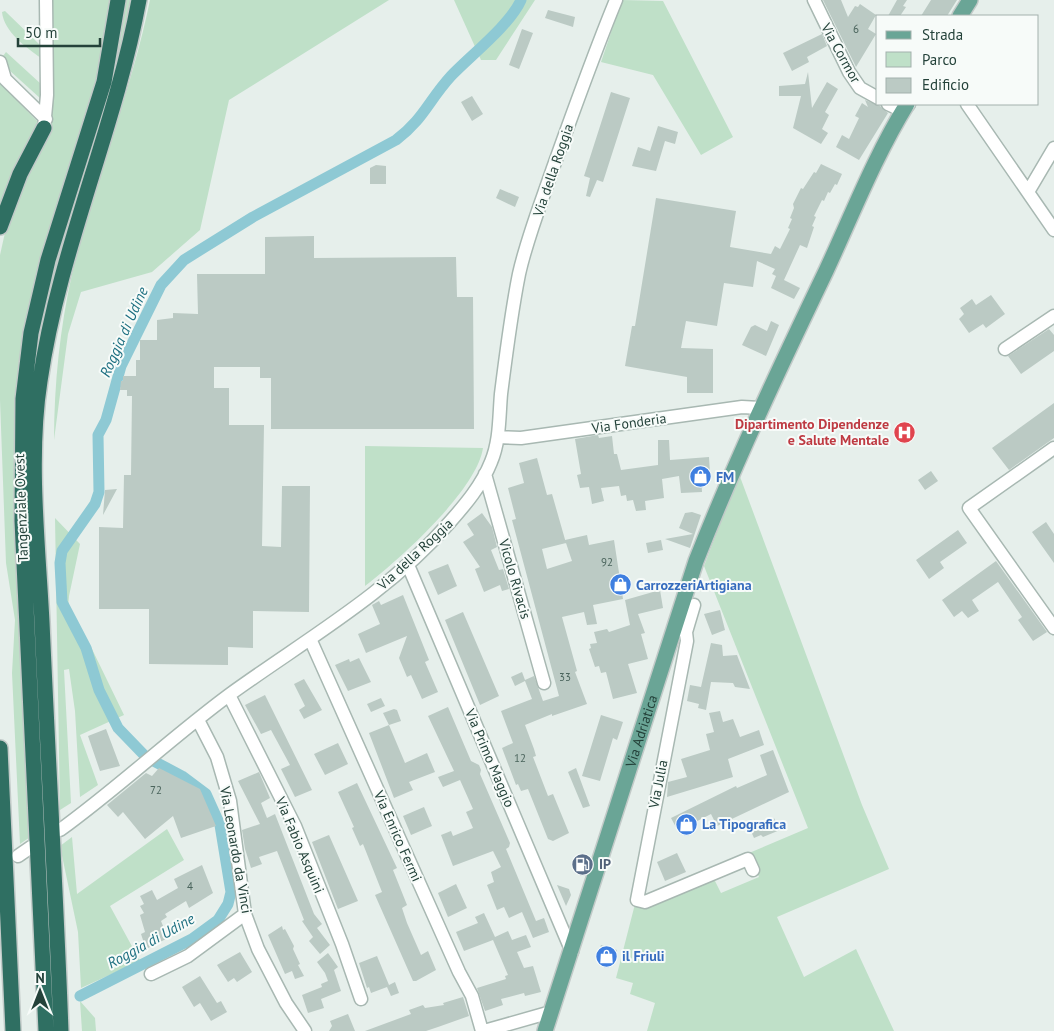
<svg xmlns="http://www.w3.org/2000/svg" width="1054" height="1031" viewBox="0 0 1054 1031" font-family="'PT Sans',sans-serif">
<style>
.green{fill:#bfe0c8}
.lines{fill:none;stroke-linecap:round;stroke-linejoin:round}
.canal{stroke:#8ec9d4;stroke-width:11}
.building{fill:#bbcac4}
.minor-casing{stroke:#a8b8b2;stroke-width:15}
.major-casing{stroke:#c2cac8;stroke-width:18}
.highway-casing{stroke:#c2cac8;stroke-width:18}
.minor{stroke:#fff;stroke-width:12}
.major{stroke:#6aa596;stroke-width:15}
.highway{stroke:#2f6f62;stroke-width:15}
.labels{text-anchor:middle;stroke-width:4;stroke-linejoin:round;paint-order:stroke}
.number-label{font-size:11px;fill:#4a645c}
.street-label{font-size:14px;fill:#24423a;stroke:#f7fbf9}
.health-label{font-size:14px;font-weight:bold;fill:#be3a42;stroke:#f7fbf9;text-anchor:end}
.shop-label{font-size:14px;font-weight:bold;fill:#366cbe;stroke:#f7fbf9;text-anchor:start}
.service-label{font-size:14px;font-weight:bold;fill:#4e5e75;stroke:#f7fbf9;text-anchor:start}
.water-label{font-size:15px;font-style:italic;fill:#1c6f80;stroke:#f7fbf9}
</style>
<rect width="100%" height="100%" fill="#e6efeb"/>
<path class="green" d="M49,0H113L100,73L24,337L17,394L33,835L20,844L12,673L15,620L6,563L0,400V255L8,219L52,116Z
M125,0H131L115,73L101,119L112,78Z
M150,0H389L229,100L200,230L152,272L81,292L68,334L54,440C54,384 60,328 72,274C94,182 131,93 150,0Z
M454,0H535L496,60H481Z
M622,0L663,1L733,137L701,155L653,75L601,62Z
M5,11L39,44L42,49L41,58C26,47 4,32 2,12Z
M6,52L41,84L43,90L41,99L9,70L3,56Z
M0,83L39,123L0,215Z
M365,446L483,448C477,490 399,560 365,586Z
M739,474L862,805L889,869L777,917L804,977L856,949L894,1031H647L655,1003L630,994L633,983L616,978L635,904L714,879L721,893L759,877L749,853L808,828L704,566Z
M55,518L80,544L69,596L68,608L91,647L124,715L80,735L98,785L80,797L75,711L69,669L64,670L71,803L60,810Z
M167,829L184,860L110,906L140,961L81,988L78,932L60,846L72,837L77,894Z
M80,1001L95,1018L96,1031H82Z"/>
<g class="lines">
<path class="canal" d="M80,996L192,939L218,920L228,904L231,892L220,825L206,794L182,776L146,757L118,728L99,690L86,648L62,602L60,563L62,551L95,504L99,492L98,435L106,420L121,366L161,285L184,260L253,217L396,140C423,120 429,100 451,76C470,56 510,25 521,0"/>
</g>
<path class="building" d="M823,0H841L848,17L855,6L858,7L860,4L876,15L868,29L876,34L856,67Z
M897,0H907L903,6L906,7L900,16H888Z
M931,0H957L947,16H921Z
M548,10L575,17L573,27L545,18Z
M522,29L533,33L519,69L509,65Z
M822,34L827,46L807,57L809,62L792,71L783,53Z
M808,72L812,108L827,82L838,89L825,112L829,115L822,129L828,133L821,144L793,128L801,96H779V86L805,84Z
M611,92L630,98L603,182L597,180L590,197L586,196L590,178L584,176Z
M472,96L483,114L472,121L461,102Z
M865,100L880,106L888,113L859,160L836,147L842,135L849,139L859,118L855,116L862,103L868,107Z
M658,126L678,132L675,144L665,141L656,171L632,166L638,147L650,151Z
M821,164L842,174L837,185L835,184L830,193L828,192L824,201L822,200L814,216L816,217L812,226L814,227L807,248L800,245L784,280L800,288L794,299L771,288L776,276L772,274L775,269L757,261L753,287L724,283L717,326L686,321L681,348L713,349V393H687V377L625,366L632,326H635L656,198L736,211L730,247L771,254L775,246L780,249L790,229L788,228L792,219L790,218L794,208L793,204L801,188L803,189L814,172L816,173Z
M376,165L386,166V184H370V168Z
M500,189L519,197L515,207L496,198Z
M314,236V258L456,257L457,297H473L474,429H271V378H260V367H214V388H229V425H264L262,546L281,547L282,486H310L309,612L253,611V648L228,647V665L149,664V609H99V527L123,528L124,475H131L132,396H127V390H120L121,381H123V376H136V360H140V340H157V320L173,318V313L198,314L197,274H265V237Z
M991,295L1005,314L986,328L983,324L969,333L959,319L964,314L960,308L972,299L976,305Z
M771,321L779,325L766,356L742,345L751,327L755,325L767,331Z
M1049,329L1054,335V351L1021,374L1008,356Z
M1054,403V438L1009,470L992,448Z
M598,435L599,438L612,436L614,454H617L621,470L658,465V440H669L670,460L709,457L710,474H701L702,492L681,493L679,476L662,479L664,498L645,501L646,510L636,511L633,500L627,501L626,495L621,496L619,486L601,488L604,501L592,504L589,487L580,488L577,475L581,474L575,439Z
M537,458L547,495L552,494L566,543L542,549L547,569L572,561L565,540L587,535L589,545L614,540L623,599L593,605L597,624L587,625L584,612L562,617L577,671L575,672L587,704L552,716V714L525,725L534,749L536,756L533,757L548,796L553,794L569,833L553,841L548,839L528,789L521,791L518,784L516,785L502,748L513,743L501,711L532,699L525,681L515,686L511,677L522,672L525,680L534,676L543,701L559,696L512,520L516,519L508,488L524,483L519,463Z
M931,471L938,481L925,490L918,480Z
M117,489L103,515L105,490Z
M692,512L701,515L690,548L665,539L693,534L679,528L685,513Z
M482,513L492,527L497,547L491,550L499,570L503,569L509,589L502,591L500,585L484,592L475,569L480,567L463,542L474,535L467,524Z
M1046,522L1054,534V563L1032,532Z
M958,530L967,543L940,562L944,568L929,579L916,560Z
M661,540L663,550L648,553L646,543Z
M996,561L1047,632L1033,641L1018,620L1022,617L998,582L972,600L979,611L968,618L962,611L954,617L942,600Z
M448,564L457,586L438,595L428,572Z
M660,590L663,608L638,614L645,633L641,634L648,659L628,664L637,693L613,699L606,672L601,673L599,666L595,667L589,649L591,648L590,644L597,643L594,632L607,629L609,632L630,625L625,600Z
M403,595L429,660L425,662L438,692L422,699L411,675L407,677L399,658L407,636L366,653L358,634L380,624L372,605L379,601L381,605Z
M720,610L725,630L712,635L704,614Z
M463,612L499,696L480,705L445,620Z
M711,643L722,645L723,656L737,655L750,689L735,687L733,683L711,682L706,710L698,708L699,704L687,701L690,685L701,687Z
M359,658L371,682L348,691L335,665L349,659L350,662Z
M304,679L322,710L304,719L299,710L305,706L294,684Z
M265,695L312,790L295,797L281,769L290,765L271,730L261,734L245,705Z
M381,698L385,706L371,712L367,704Z
M448,707L471,761L479,765L481,770L480,774L510,843L509,847L506,849L536,921L544,918L549,932L533,938L522,912L509,918L504,907L497,910L487,885L494,882L491,872L501,867L493,851L453,866L441,835L451,831L453,836L473,828L466,812L473,809L460,780L443,787L438,777L454,771L428,716Z
M394,709L397,710L401,721L389,725L383,713Z
M720,711L723,722L733,719L740,737L759,730L764,745L728,759L733,777L667,797L668,782L687,777L681,759L710,750L706,734L714,732L709,713Z
M601,715L623,722L617,740L613,738L600,781L582,776Z
M389,725L405,763L427,753L435,772L409,782L413,790L394,798L369,733Z
M106,729L120,766L100,771L88,736Z
M338,743L348,764L325,775L314,754Z
M773,750L789,792L717,826L711,814L678,831L671,818L736,786L737,788L767,775L760,755Z
M159,768L200,789L216,826L181,838L173,816L145,839L123,812L118,817L107,805L146,773L152,776Z
M576,768L590,806L583,808L568,772Z
M259,772L270,798L261,803L267,818L275,814L314,914L322,924L317,928L330,945L320,954L309,941L313,937L302,921L304,920L277,851L259,857L262,864L251,868L245,849L242,830L260,824L238,781Z
M357,783L397,868L393,870L407,905L402,908L407,923L421,955L428,951L436,970L416,981H413L375,895L382,892L363,844L360,846L352,828L354,827L338,792Z
M424,807L432,826L411,835L403,816Z
M774,818L780,830L763,837L761,835L754,838L750,829Z
M329,835L358,901L338,909L312,842Z
M677,853L686,872L665,881L657,862Z
M202,865L213,893L189,908L186,901L165,914L167,917L161,921L168,938L146,949L141,934L145,932L140,915L144,913L140,906L144,904L140,896L152,890L157,900L178,888L174,879Z
M456,884L467,908L448,917L438,893Z
M557,885L569,889L571,895L566,906Z
M484,913L495,937L508,931L512,940L526,935L531,947L517,952L524,968L533,966L541,992L525,996L524,993L501,999L503,1005L485,1011L477,988L506,979L505,976L508,975L493,940L464,951L456,932L478,923L475,917Z
M282,926L283,930L285,929L294,946L293,949L300,964L298,965L304,976L295,979L292,971L285,974L268,935Z
M601,945L617,950L612,966L596,961Z
M240,952L252,972L237,982L234,978L228,982L217,965Z
M328,953L338,967L334,970L341,991L321,999L324,1008L308,1013L302,995L322,987L321,984L328,981L325,973L317,962Z
M377,956L389,985L395,982L399,993L391,996L387,987L371,993L369,987L367,988L359,963Z
M200,976L217,1003L221,1001L227,1012L211,1021L200,1003L194,1007L182,987Z
M463,997L469,1016L438,1027L426,1031H365L411,1014L409,1010L423,1005L425,1008L444,1005L443,1003Z
M348,1014L355,1031H329L332,1026L330,1021Z"/>
<g class="lines">
<defs>
<path id="minor" d="M814,0L849,72L860,88L878,98
M0,62L5,79L46,119
M888,104L903,111L909,104
M967,104L1054,230
M44,128L47,95L46,0
M1028,192L1054,148
M1005,349L1054,316
M498,437L521,438L742,407L760,408
M1054,448L969,508L1054,628
M485,474L544,683
M408,565L572,952
M674,628L686,632L687,641L637,900L645,902L748,859L753,870
M686,632L694,605
M311,641L459,972L472,996L482,1031
M229,695L295,826L342,944L361,999
M198,720L217,757L230,801L245,914L258,949L286,1003L305,1031
M60,830C118,788 171,738 229,695C305,640 387,594 449,523C465,505 482,485 491,462C500,441 499,417 501,394C506,354 511,314 519,274C527,238 541,203 553,168C573,112 593,56 616,0
M18,856L31,847
M151,974L188,956L245,914
M484,1031L551,1012"/>
<g id="major">
<path d="M960,16L970,0"/>
<path id="s1" d="M545,1031L696,561C735,462 780,367 826,271C852,215 875,156 907,104"/>
</g>
<path id="highway" d="M0,227L20,174L44,128
M0,748L13,1031
M46,1031L22,521L23,399L31,333L48,260L104,82L118,0
M61,1031C56,895 48,758 42,622C38,545 28,457 40,381C59,250 115,129 139,0"/>
</defs>
<use href="#minor" class="minor-casing"/>
<use href="#major" class="major-casing"/>
<use href="#highway" class="highway-casing"/>
<use href="#minor" class="minor"/>
<use href="#major" class="major"/>
<use href="#highway" class="highway"/>
</g>
<defs>
<symbol id="hospital-disc" viewBox="-11 -11 22 22"><circle r="9.5" fill="#e0444e" stroke="#f7fbf9"/><path d="M-5-5h3v3.5h4V-5h3V5h-3V1.5h-4V5h-3Z" fill="#fff"/></symbol>
<symbol id="shop-disc" viewBox="-11 -11 22 22"><circle r="9.5" fill="#3f7fe0" stroke="#f7fbf9"/><path d="M-5-2.5h2.3a2.7 3.5 0 0 1 5.4 0H5L5.5 6h-11ZM-1.5-2.5h3a1.5 2.3 0 0 0-3 0Z" fill="#fff"/></symbol>
<symbol id="fuel-disc" viewBox="-11 -11 22 22"><circle r="9.5" fill="#5c6f8a" stroke="#f7fbf9"/><path d="M-5.5-6h7V0h2V4h1.3V-2.5L3-4.5l.8-.8L6-3V5H2.5V1h-1V6h-7ZM-4.2-4.7v3.2H.2V-4.7Z" fill="#fff"/></symbol>
</defs>
<g fill-rule="evenodd">
<use href="#hospital-disc" x="892" y="420" width="25" height="25"/>
<use href="#shop-disc" x="688" y="464" width="25" height="25"/>
<use href="#shop-disc" x="608" y="572" width="25" height="25"/>
<use href="#shop-disc" x="674" y="812" width="25" height="25"/>
<use href="#fuel-disc" x="570" y="852" width="25" height="25"/>
<use href="#shop-disc" x="594" y="944" width="25" height="25"/>
</g>
<g class="labels">
<g class="number-label">
<text x="856" y="33">6</text>
<text x="607" y="566">92</text>
<text x="565" y="681">33</text>
<text x="520" y="762">12</text>
<text x="156" y="794">72</text>
<text x="190" y="890">4</text>
</g>
<g class="street-label">
<text transform="translate(841 53) rotate(61)" y="5">Via Cormor</text>
<text transform="translate(553 170) rotate(-71)" y="5">Via della Roggia</text>
<text transform="translate(629 423) rotate(-8)" y="5">Via Fonderia</text>
<text transform="translate(21 508) rotate(-92)" y="5">Tangenziale Ovest</text>
<text transform="translate(415 554) rotate(-43)" y="5">Via della Roggia</text>
<text transform="translate(515 579) rotate(74)" y="5">Vicolo Rivacis</text>
<text dy="5" stroke="none"><textPath href="#s1" startOffset="315">Via Adriatica</textPath></text>
<text transform="translate(490 758) rotate(67)" y="5">Via Primo Maggio</text>
<text transform="translate(658 784) rotate(-79)" y="5">Via Julia</text>
<text transform="translate(398 836) rotate(66)" y="5">Via Enrico Fermi</text>
<text transform="translate(300 845) rotate(67)" y="5">Via Fabio Asquini</text>
<text transform="translate(236 850) rotate(80)" y="5">Via Leonardo da Vinci</text>
</g>
<g class="health-label">
<text x="889" y="429">Dipartimento Dipendenze<tspan x="889" dy="16">e Salute Mentale</tspan></text>
</g>
<g class="shop-label">
<text x="716" y="482">FM</text>
<text x="636" y="590">CarrozzeriArtigiana</text>
<text x="702" y="829">La Tipografica</text>
<text x="622" y="961">il Friuli</text>
</g>
<g class="service-label">
<text x="599" y="869">IP</text>
</g>
<g class="water-label">
<text transform="translate(124 332) rotate(-66)" y="5">Roggia di Udine</text>
<text transform="translate(151 941) rotate(-29)" y="5">Roggia di Udine</text>
</g>
</g>
<rect x="876" y="15" width="162" height="90" fill="#f7fbf9" stroke="#a3b1ad"/>
<rect x="886" y="31" width="25" height="8" fill="#6aa596" stroke="#a3b1ad"/>
<text x="922" y="40" font-size="15" fill="#24423a">Strada</text>
<rect x="886" y="52" width="25" height="15" fill="#bfe0c8" stroke="#a3b1ad"/>
<text x="922" y="65" font-size="15" fill="#24423a">Parco</text>
<rect x="886" y="78" width="25" height="15" fill="#bbcac4" stroke="#a3b1ad"/>
<text x="922" y="90" font-size="15" fill="#24423a">Edificio</text>
<g transform="translate(40 991)" stroke="#f7fbf9" stroke-width="4" paint-order="stroke">
<path d="M0-4L9 19L0 12L-9 19Z" fill="#24423a"/>
<text y="-8" font-size="14" font-weight="bold" text-anchor="middle" fill="#24423a">N</text>
</g>
<path d="M18 38v8h82v-8" fill="none" stroke="#24423a" stroke-width="2.5"/>
<text x="25" y="38" font-size="15" fill="#24423a" stroke="#f7fbf9" stroke-width="4" paint-order="stroke">50 m</text>
</svg>
